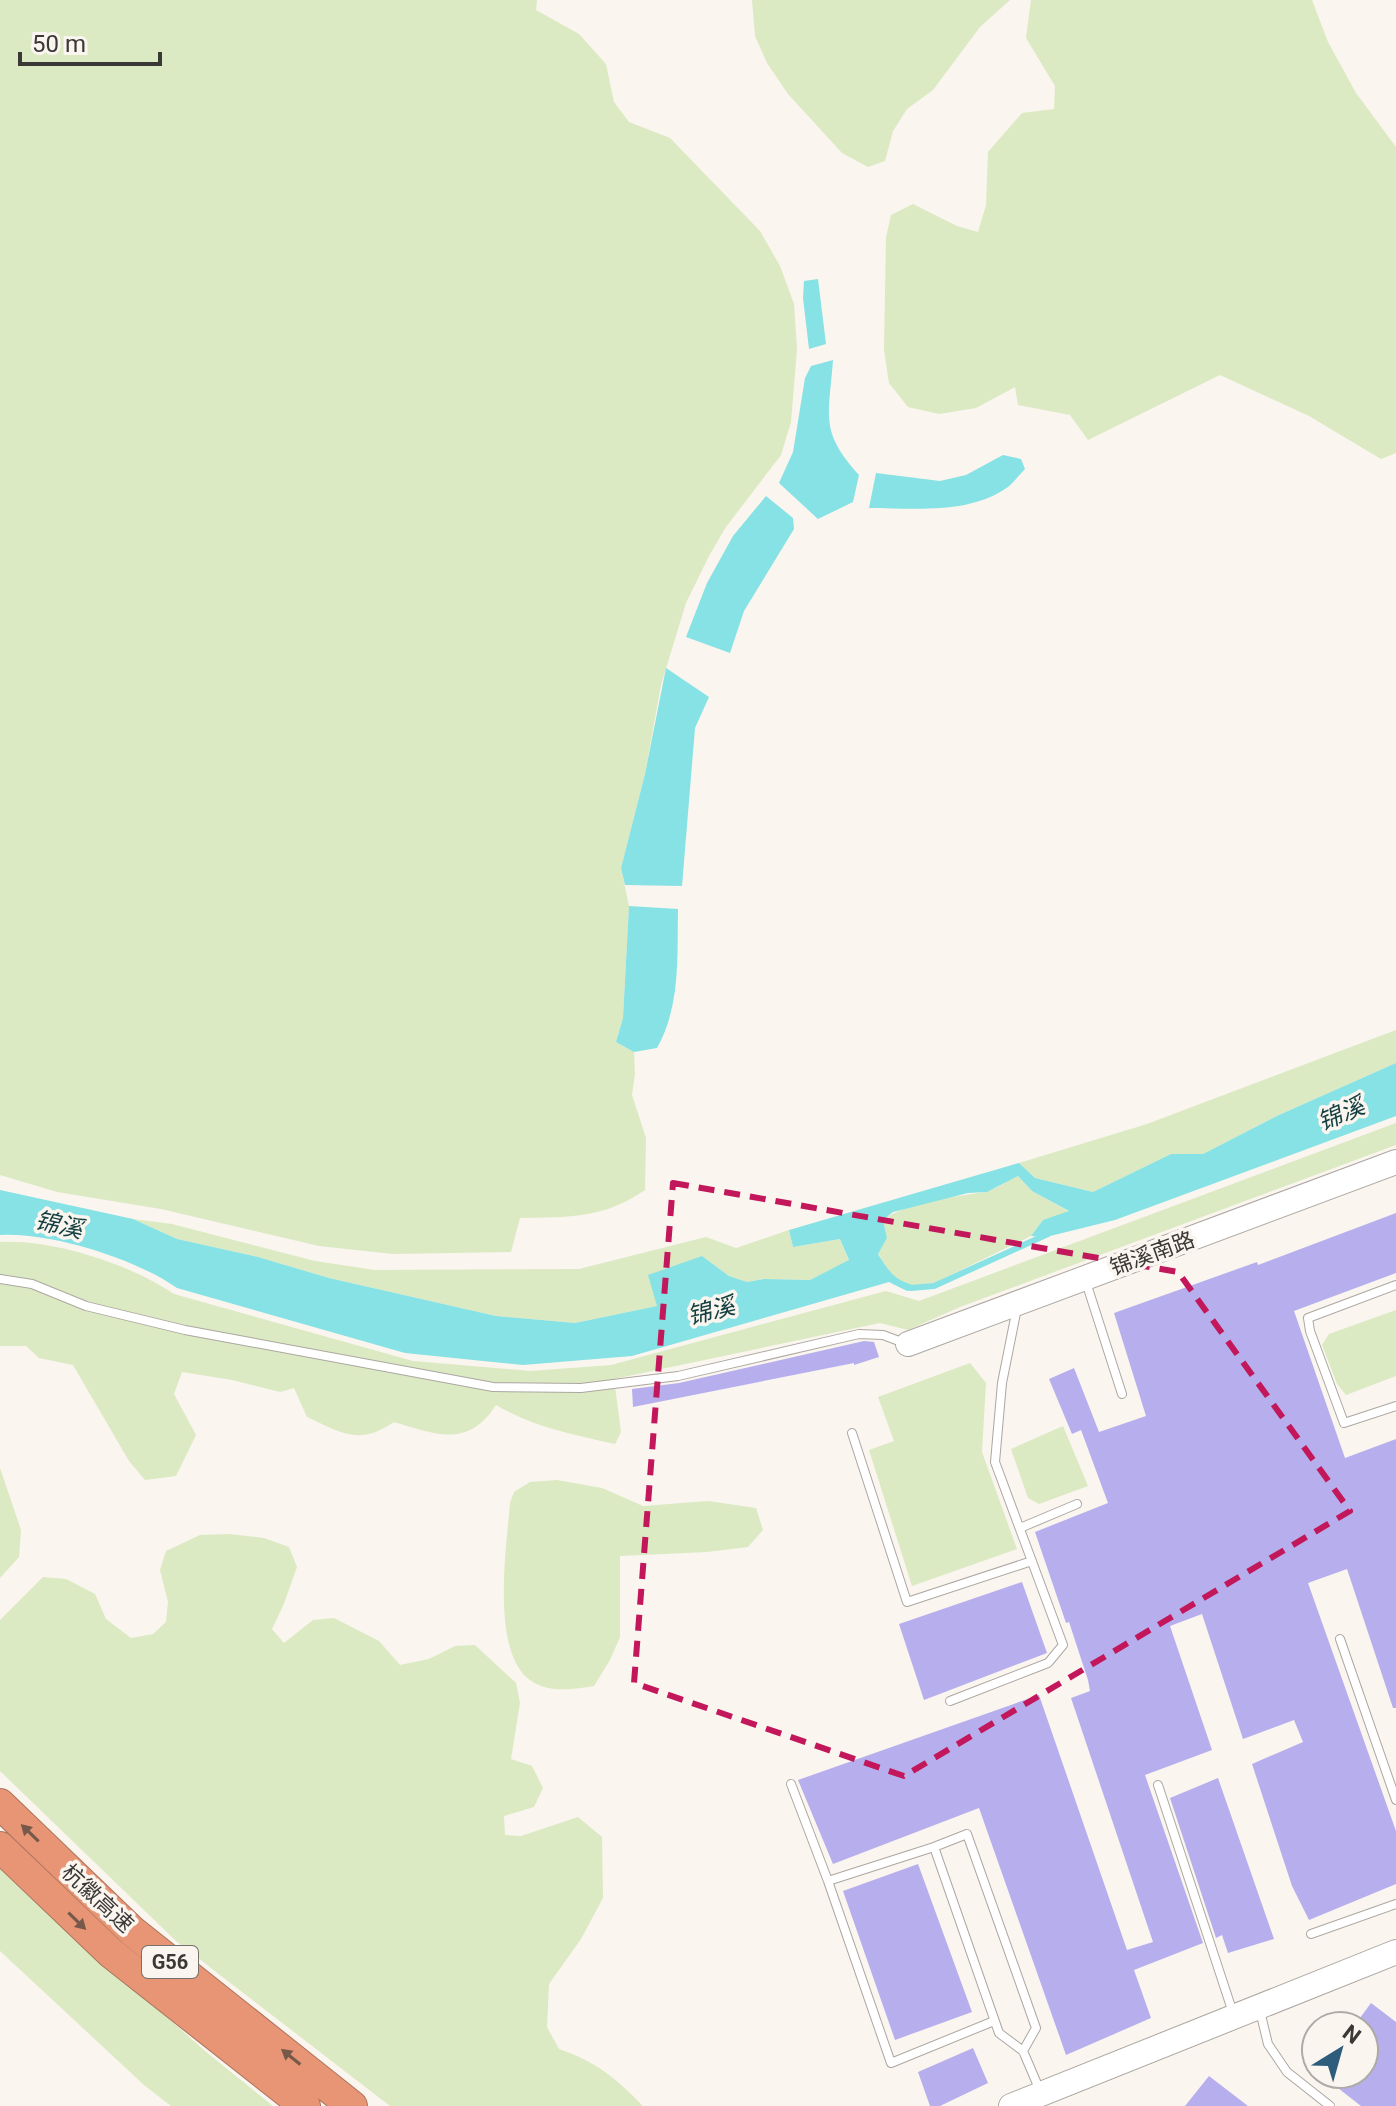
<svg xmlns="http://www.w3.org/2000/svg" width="1396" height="2106" viewBox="0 0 1396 2106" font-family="Roboto,'Noto Sans SC',sans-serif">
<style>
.green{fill:#dbeac2}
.water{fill:#86e2e4}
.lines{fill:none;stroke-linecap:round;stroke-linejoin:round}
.stream{stroke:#86e2e4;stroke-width:6}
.building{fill:#b7afed}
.lane-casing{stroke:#aca7a1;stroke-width:10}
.secondary-casing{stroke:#aca7a1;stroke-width:26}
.highway-casing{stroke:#ab755e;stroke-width:32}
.lane{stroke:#fff;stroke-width:8}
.secondary{stroke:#fff;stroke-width:24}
.highway{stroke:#e79574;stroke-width:30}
.oneway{fill:#77594c}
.marked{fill:none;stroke:#c2185b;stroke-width:6;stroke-dasharray:16 10;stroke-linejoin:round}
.labels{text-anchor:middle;stroke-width:7;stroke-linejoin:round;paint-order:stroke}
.shield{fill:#faf5ef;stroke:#74716e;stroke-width:2}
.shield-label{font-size:20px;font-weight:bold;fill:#3b3936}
.street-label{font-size:22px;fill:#3b3936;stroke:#faf5ef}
.water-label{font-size:24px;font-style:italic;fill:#133f40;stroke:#faf5ef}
</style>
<rect width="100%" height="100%" fill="#faf5ef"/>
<path class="green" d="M0,0H537L536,10L579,34L606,64L614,102L629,122L670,138L760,231L780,266L794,304L797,349L791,422L781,455L726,527L709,556L686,603L661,685L645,774L621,868L629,906L623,1018L616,1042L634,1052L635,1074L632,1095L646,1138L645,1190C603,1219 569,1217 520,1218L511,1252L393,1254L319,1246L161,1209L57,1192L0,1175Z
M752,0H1010L980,27L933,90L907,109L893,131L885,161L868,167L842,153L788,94L767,63L755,36Z
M1031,0H1312L1328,42L1356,93L1396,147V453L1381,459L1309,416L1220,375L1088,440L1070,415L1018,405L1015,387L976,408L939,414L908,407L889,383L884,350L886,237L891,215L913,204L957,226L978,232L986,205L988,152L1022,113L1054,109L1055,86L1026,38Z
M1396,1030V1063L1279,1115L1203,1154H1171L1093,1192L1035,1178L1019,1163L1147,1124Z
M1396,1123V1145L960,1307L908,1330L880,1323L614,1379L621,1432L615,1444C573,1435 533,1427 496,1405C468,1449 435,1434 394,1422C359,1446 342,1433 307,1417L294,1388L280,1392L232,1380L182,1372L174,1394L196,1435L176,1476L145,1480L129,1461L73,1365L39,1358L26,1346H0V1242C53,1239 130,1264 174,1294L413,1361L530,1371L611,1365L886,1291L919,1301Z
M1018,1176L1032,1191L1070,1212L1043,1220L1031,1236L924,1288L903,1283L892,1277L878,1253L887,1238L883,1220C907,1202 954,1197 984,1192C995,1190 1007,1181 1018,1176Z
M133,1219L172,1224L315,1261L375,1270L579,1269L706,1237L736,1248L789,1230L793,1247L840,1239L849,1261L810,1280L764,1279L747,1282L729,1276L702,1256L657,1306L575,1323L496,1316L329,1278L258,1257L177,1239Z
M1396,1310V1376L1346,1395L1337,1384L1322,1345L1329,1334Z
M970,1363L986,1383L982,1452L1017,1549L912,1586L869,1450L894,1441L878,1397Z
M1063,1426L1088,1486L1039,1504L1028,1498L1011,1449Z
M0,1468L21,1530L19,1557L0,1578Z
M557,1480L602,1488L643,1506L708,1501L756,1508L763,1530L748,1547L707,1552L620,1556V1637L610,1660L594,1686C574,1689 551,1693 533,1682C489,1657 507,1544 510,1503L514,1492L530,1482Z
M229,1534L264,1538L289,1547L297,1567L283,1606L272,1629L284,1643L313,1620L334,1618L379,1641L400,1665L429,1659L455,1646L475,1645L516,1683L520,1703L511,1759L532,1766L543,1788L534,1807L504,1816L505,1835L521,1836L578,1817L602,1837L603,1898L581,1939L549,1984L547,2027L559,2049C596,2062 615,2077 643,2106H390L176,1941L0,1771V1620L43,1577L66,1579L95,1594L106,1619L131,1638L153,1634L166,1622L168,1602L160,1570L166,1551L200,1535Z
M0,1868L205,2051L273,2106H171L144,2085L0,1951Z"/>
<path class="water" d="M818,279L826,344L809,349L803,298L804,281Z
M833,360C829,416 819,431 859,475L853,502L818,519L779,483L793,452L805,378L811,366Z
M1003,455L1021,459L1025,469C1020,474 1014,482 1008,487C969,515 914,508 869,508L876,473L940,481L966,475Z
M766,496L793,518L794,529L744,611L730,653L686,637L707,583L733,536Z
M666,668L709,697L695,728L682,886L625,885L621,868L645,774Z
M629,906L678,909C677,957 681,1005 657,1048L634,1052L616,1042L623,1018Z
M1396,1063V1116L1115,1220L1046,1237L1031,1236L1043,1220L1069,1211L1032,1191L1018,1176L987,1192L968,1193L893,1212L883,1220L887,1238L878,1254C893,1278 896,1281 924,1288L907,1291L889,1282L632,1356L523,1365L405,1353L177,1288C136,1259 51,1232 0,1235V1190L133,1219L177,1239L258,1257L329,1278L496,1316L575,1323L657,1306L648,1275L702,1256L729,1276L747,1282L764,1279L810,1280L849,1260L840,1239L793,1247L789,1230L1019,1163L1035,1178L1093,1192L1171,1154H1203L1279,1115Z"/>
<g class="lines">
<path class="stream" d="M911,1288L934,1286L1048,1234"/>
</g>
<path class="building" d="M1396,1213V1273L1294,1311L1345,1458L1396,1439V1708H1393L1347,1569L1308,1583L1396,1831V1884L1309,1920L1292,1886L1252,1764L1303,1742L1294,1720L1243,1739L1202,1614L1170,1626L1212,1750L1145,1775L1203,1943L1134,1970L1151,2018L1066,2055L979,1808L833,1864L798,1780L1039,1695L1127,1950L1153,1942L1071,1698L1090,1691L1088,1680L1069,1622L1066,1623L1035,1532L1108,1503L1081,1430L1072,1434L1049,1379L1074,1368L1099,1432L1146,1416L1114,1313L1257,1262L1258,1265Z
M864,1341L874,1342L879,1357L854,1365V1363L633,1407L632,1389L679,1383Z
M1022,1582L1047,1653L924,1700L899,1624Z
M1218,1778L1274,1939L1228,1953L1222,1935L1216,1938L1170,1798Z
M918,1864L972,2012L895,2040L843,1891Z
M1371,2003L1396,2022V2106H1361L1320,2074H1364V2026H1354Z
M973,2048L988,2083L940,2106H930L918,2072Z
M1209,2076L1248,2106H1185Z"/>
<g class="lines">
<defs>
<path id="lane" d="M0,1279L32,1284L86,1306L185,1330L493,1387L581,1388L678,1376L859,1334L883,1335L907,1344
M1085,1279L1122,1394
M1396,1285L1308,1318L1310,1331L1344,1423L1396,1406
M852,1433L907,1602L1032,1561
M1020,1528L1077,1504
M1340,1639L1396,1800
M950,1701L1048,1663L1063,1645L995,1462L1002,1383L1017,1308
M791,1784L828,1881L891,2063L994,2021
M1158,1785L1234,2016
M828,1881L934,1847
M1311,1934L1396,1904
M1260,2011L1268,2044L1287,2072L1330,2106
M1023,2051L999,2033L934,1847L967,1834L1036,2028L1023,2051L1041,2093"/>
<path id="secondary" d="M908,1344L1396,1162
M1011,2106L1396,1952"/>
<path id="highway" d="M0,1804L132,1931L352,2106
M0,1847L111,1953L305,2106"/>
</defs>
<use href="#lane" class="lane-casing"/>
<use href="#secondary" class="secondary-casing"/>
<use href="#highway" class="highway-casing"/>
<use href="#lane" class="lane"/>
<use href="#secondary" class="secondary"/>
<use href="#highway" class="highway"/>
</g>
<defs><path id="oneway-solid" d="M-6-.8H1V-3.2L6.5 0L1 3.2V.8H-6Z" transform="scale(2)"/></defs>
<g class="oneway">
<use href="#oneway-solid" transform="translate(30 1833) rotate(-136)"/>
<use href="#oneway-solid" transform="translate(77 1921) rotate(44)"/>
<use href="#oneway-solid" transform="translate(291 2057) rotate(-141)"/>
</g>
<path class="marked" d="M673,1183L1178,1272L1350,1511L904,1776L634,1683Z"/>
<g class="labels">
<rect class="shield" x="142" y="1946" width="56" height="32" rx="6"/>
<g class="shield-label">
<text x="170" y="1969">G56</text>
</g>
<g class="street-label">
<text transform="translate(1152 1253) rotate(-20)" y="8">锦溪南路</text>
<text transform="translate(98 1898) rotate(43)" y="8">杭徽高速</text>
</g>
<g class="water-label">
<text transform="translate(1341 1114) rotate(-23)" y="8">锦溪</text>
<text transform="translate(59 1225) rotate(13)" y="8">锦溪</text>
<text transform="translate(711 1311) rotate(-14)" y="8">锦溪</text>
</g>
</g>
<g transform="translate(1340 2050) rotate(37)"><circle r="38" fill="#faf5ef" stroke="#aeaaa5" stroke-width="2"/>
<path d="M0-6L14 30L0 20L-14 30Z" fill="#2d5d7b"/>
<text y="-12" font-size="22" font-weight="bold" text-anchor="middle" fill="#3b3936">N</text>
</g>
<path d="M20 52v12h140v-12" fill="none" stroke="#3b3936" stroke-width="4"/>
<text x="32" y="52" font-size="24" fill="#3b3936" stroke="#faf5ef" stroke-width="6" paint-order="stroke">50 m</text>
</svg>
